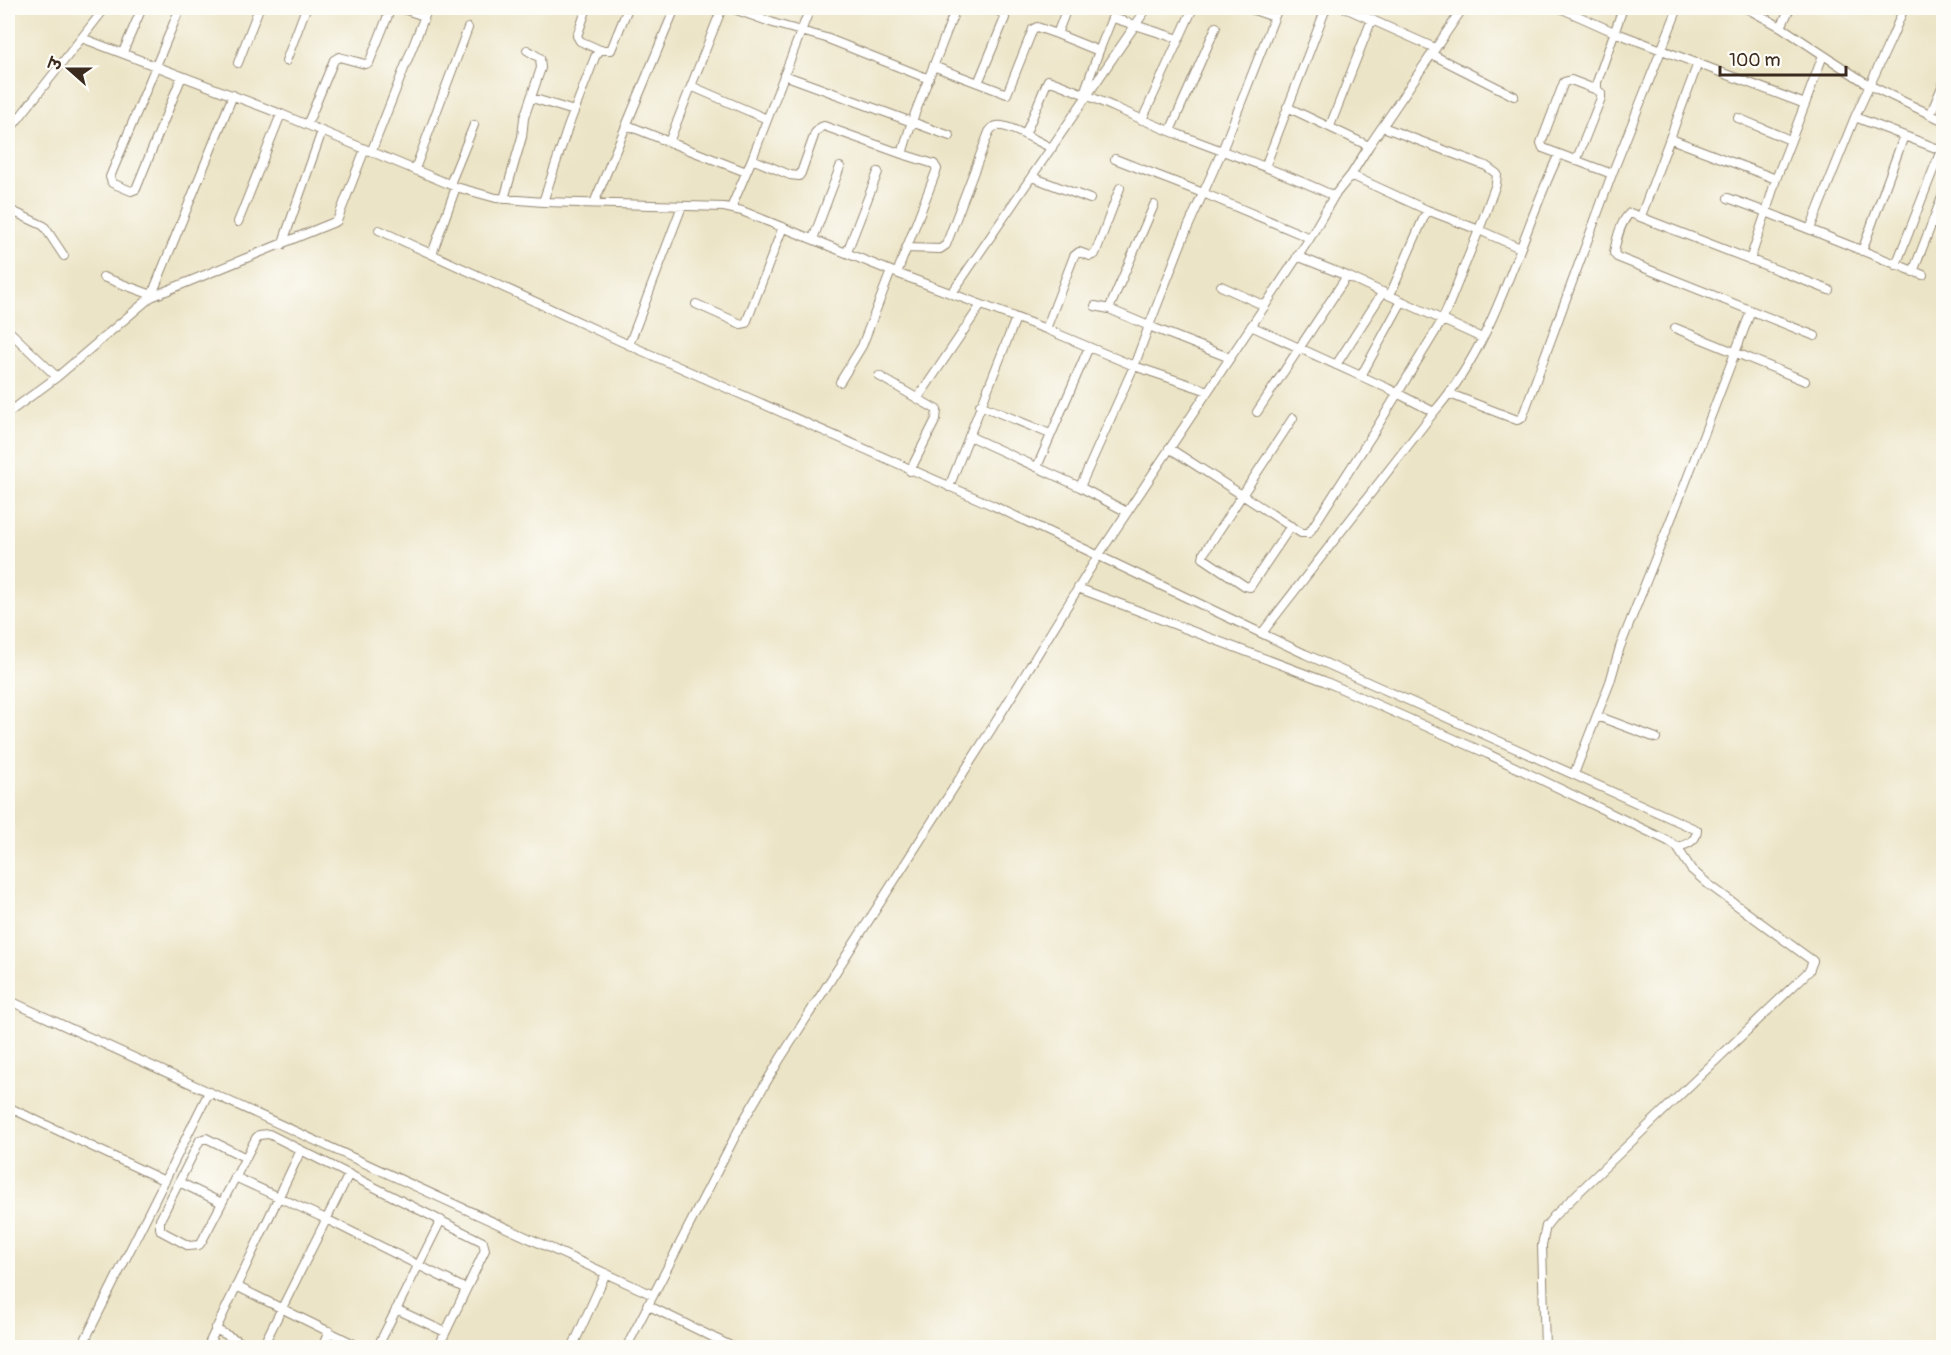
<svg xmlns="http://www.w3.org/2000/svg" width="1951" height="1355" viewBox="0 0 1951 1355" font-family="Pangolin,'Playpen Sans Deva',sans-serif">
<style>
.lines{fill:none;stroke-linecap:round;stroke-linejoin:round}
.minor-casing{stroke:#948772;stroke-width:10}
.minor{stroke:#fff;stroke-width:8}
</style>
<rect width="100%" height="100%" fill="#fdfcf7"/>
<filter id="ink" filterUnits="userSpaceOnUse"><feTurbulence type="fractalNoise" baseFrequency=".0167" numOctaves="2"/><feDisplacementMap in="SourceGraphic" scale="12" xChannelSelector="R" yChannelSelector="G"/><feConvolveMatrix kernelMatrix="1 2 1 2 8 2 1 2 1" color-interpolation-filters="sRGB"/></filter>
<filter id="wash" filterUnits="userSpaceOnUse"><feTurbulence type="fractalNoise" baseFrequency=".008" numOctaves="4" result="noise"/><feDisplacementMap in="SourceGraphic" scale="24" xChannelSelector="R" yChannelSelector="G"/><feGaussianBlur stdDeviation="1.35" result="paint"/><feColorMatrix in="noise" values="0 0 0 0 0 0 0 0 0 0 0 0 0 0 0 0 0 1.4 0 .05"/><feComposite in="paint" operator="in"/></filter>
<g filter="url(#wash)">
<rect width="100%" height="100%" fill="#ece4c6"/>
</g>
<g filter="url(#ink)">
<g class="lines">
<defs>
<path id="minor" d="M180,8L110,177L112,183L131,191L136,189L182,76
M400,8L424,16
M587,8L577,36L580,41L600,50
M731,8L776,24L826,38L929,79
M810,8L752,159L790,175L799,176L801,173L815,133L821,127L824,126L902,154
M1067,8L1057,34L1099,51L1084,93
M1248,8L1274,17
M1345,8L1435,48
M1560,8L1614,32L1805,104L1776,179L1766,212L1923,275
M1746,8L1781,27L1869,85L1944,121
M1113,18L1179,39
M1781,27L1790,8
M82,38L281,114L456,187L496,198L543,202L724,207L742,211L891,271L1046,329L1134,366L1208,391
M1099,51L1116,8
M123,52L142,8
M1431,54L1514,96
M286,61L306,8
M238,63L259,8
M933,66L978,83L1005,18L1001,12L989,8
M784,75L950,136
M978,83L1007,94L1033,29L1037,27L1057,34
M691,86L767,119
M532,98L574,111
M1805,104L1823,55
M1287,107L1369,146
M1930,115L1944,82
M1855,117L1941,150L1896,265
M1738,118L1790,140
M1142,120L1193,8
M307,125L334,60L339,57L365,64L369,63L391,8
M627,125L669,142L722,8
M1330,126L1372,19
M1383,127L1486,166L1497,174L1496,184L1479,230L1520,248
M1170,131L1216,27
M8,132L105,8
M1025,135L1048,80C1093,96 1135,118 1180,135C1231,155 1284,172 1334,196
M1671,139L1776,179
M669,142L746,172
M372,150L428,8
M1559,154L1543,148L1541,143L1564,82L1571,80L1597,90
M1115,159L1203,193L1310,238
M1576,161L1601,98V93L1597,90V82L1623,8
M1265,167L1326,8
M415,169L468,28
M1351,175L1427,210
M1032,177L1090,199
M450,184L474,125
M1728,198L1766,212L1750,260
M504,199L522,137L524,118L541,68L540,58L527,50
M543,202L568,127L595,57L600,50H611L628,8
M594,203L675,8
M731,208L752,159
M8,209L44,226L64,256
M1641,216L1698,63
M238,222L281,114
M1810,229L1855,117L1892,37L1904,8
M379,230L629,345L994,506L1305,654L1697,830C1697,841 1687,845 1677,847
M813,239L840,167
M282,245L322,131
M906,248L940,249L946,245L989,132C992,128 992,127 997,126C1009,124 1040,143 1052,148
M1862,251L1904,136
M847,252L878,172
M432,254L456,187
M1297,256L1347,276L1482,338
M1913,272L1944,192
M897,273L937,169L934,164L902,154L912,121L956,8
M103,277L152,295
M1221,286L1265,306
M952,293L1147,8
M151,297L233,95
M696,304L741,324L746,323L783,227
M1109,309L1154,205
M1251,326L1387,388L1434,412L1262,633
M1675,328L1805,381
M1046,329L1074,256L1079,252L1090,256L1095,254L1120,188
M8,330L57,377
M1815,336L1617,257L1614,253C1616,241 1621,221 1630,213L1829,290
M629,345L682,206
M1230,358L1149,326L1184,236L1222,151L1278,8
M1336,365L1383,292
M879,376L937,410L936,419L910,471
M1361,376L1402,301
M840,382L862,346L891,271
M1450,394L1517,420L1522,418L1612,174
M918,398L981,305
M980,405L1050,434
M1257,412L1347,276
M1434,412C1498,339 1518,240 1559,154L1612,174L1678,8
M8,413L57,377L151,297L337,221L365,149
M969,436L1080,487L1127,512
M1169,448L1301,533H1309L1374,432L1443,319L1479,230L1427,210L1390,295
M1037,467L1089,347
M949,487L1016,318
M1080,487L1134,366L1149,326L1109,309L1095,306
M1291,526L1250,587L1245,586L1203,558L1204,553L1293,418
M1078,588L1324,681L1488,754L1668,841L1677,847L1691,869L1708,884L1813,961L1809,971L1554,1216L1546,1226L1542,1245L1545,1348
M1597,716L1656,738
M1574,774L1610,682L1620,647L1685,484L1751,311
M8,1000L653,1295
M8,1107L165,1181
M246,1158L206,1138L200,1140L160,1220V1228L161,1231L189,1246L199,1245L202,1241L256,1138L259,1135L269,1134L483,1242L485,1250L438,1348
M235,1177L326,1219L466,1289
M179,1182L222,1203
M236,1286L362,1348
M647,1305L735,1348
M396,1309L445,1332
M215,1329L252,1348
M81,1348L209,1092
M207,1348L301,1150
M262,1348L349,1174
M322,1348L329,1331
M377,1348L441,1220
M572,1348L606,1273
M626,1348L742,1123L780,1059L992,728L1098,556L1310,238L1334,196L1351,175L1369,146L1463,8"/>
</defs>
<use href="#minor" class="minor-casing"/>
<use href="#minor" class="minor"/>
</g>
</g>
<rect width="1951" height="1355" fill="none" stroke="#fdfcf7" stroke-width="30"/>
<g transform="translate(69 69) rotate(291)" stroke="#fdfcf7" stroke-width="4.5" paint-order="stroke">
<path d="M0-4.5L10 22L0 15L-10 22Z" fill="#3b2a1e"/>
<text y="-9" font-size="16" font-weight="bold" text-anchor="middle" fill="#3b2a1e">उ</text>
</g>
<path d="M1720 66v9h126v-9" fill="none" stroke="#3b2a1e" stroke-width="3"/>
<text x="1729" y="66" font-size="18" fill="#3b2a1e" stroke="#fdfcf7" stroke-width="4.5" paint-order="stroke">100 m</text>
</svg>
